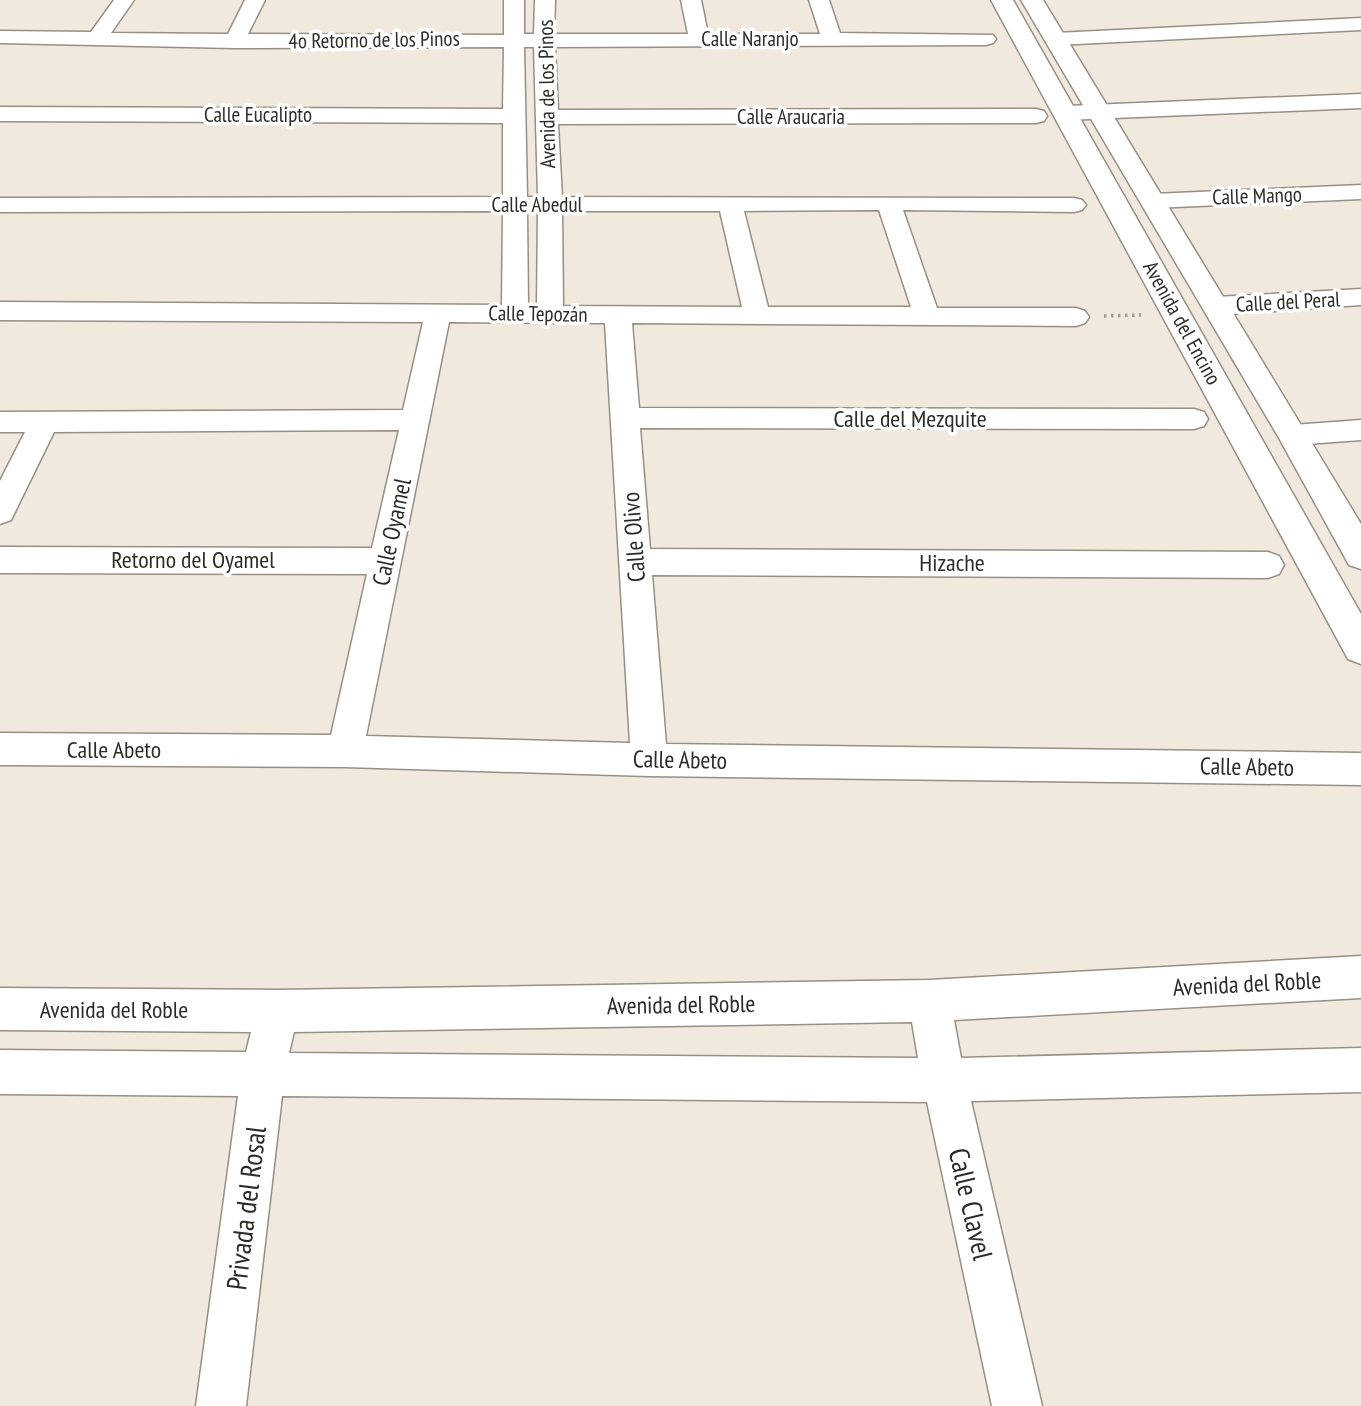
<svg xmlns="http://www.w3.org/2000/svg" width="1361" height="1406" viewBox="0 0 1361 1406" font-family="'PT Sans Narrow',sans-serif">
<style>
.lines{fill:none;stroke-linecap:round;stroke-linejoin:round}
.street-casing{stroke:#978f86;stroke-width:3}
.secondary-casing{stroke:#978f86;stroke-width:3}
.path{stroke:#a39c94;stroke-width:3.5;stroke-dasharray:2.5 4.5;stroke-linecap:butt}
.street{fill:#fff;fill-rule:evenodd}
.secondary{fill:#fff;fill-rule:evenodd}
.labels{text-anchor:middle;stroke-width:7;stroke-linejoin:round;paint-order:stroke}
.far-street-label{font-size:21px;fill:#2e2b27;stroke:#fff}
.street-label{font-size:24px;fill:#2e2b27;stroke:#fff}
.near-street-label{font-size:28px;fill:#2e2b27;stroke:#fff}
</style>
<rect width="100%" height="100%" fill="#f1e8de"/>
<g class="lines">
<defs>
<path id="street" d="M114,0H134L111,33L228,34L245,0H265L248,34L504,35V0H524V34H534L535,0H555L554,34H688L681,0H701L708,34H820L809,0H829L840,33L993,35L996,39L993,43L986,45L555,47L558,110L1036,109L1044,111L1047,116L1044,121L1036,123L558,124L562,197L1074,198L1082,200L1086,205L1082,210L1074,212L903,210L937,308H1076L1085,311L1089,317L1085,323L1076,326L632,323L639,408L1194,409L1204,412L1208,419L1204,426L1194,429L640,428L650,549L1268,552L1279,556L1284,565L1279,574L1268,578L652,575L666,744L1361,753V785L649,776L345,767L0,765V733L331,735L367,574L0,573V547L372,548L399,430L54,432L11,520L0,524V481L25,432H0V412L403,410L423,322L0,320V302L502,305L503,211L0,212V198L503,197V123L0,121V107L503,109L504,47L234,48L0,43V31L91,32ZM524,47H534L538,197H527ZM879,210L911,307H768L744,211ZM527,211H538L537,305H528ZM562,211H720L742,307L563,306ZM449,322L605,323L630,743L366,736Z
M1361,18V30L1056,45L1049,43L1046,39L1049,35L1056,33Z
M1361,94V108L1066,120L1058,118L1055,113L1058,108L1066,106Z
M1361,185V199L1153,208L1145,206L1141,201L1145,196L1153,194Z
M1361,289V305L1216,315L1207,312L1203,306L1207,300L1216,297Z
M1361,420V440L1293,445L1283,442L1278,435L1283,428L1293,425Z
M1361,956V998L954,1020L961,1058L1361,1048V1092L971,1101L1042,1406H992L927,1102L282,1096L246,1406H196L238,1096L0,1094V1050L246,1052L251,1032L0,1030V988L277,990L929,980ZM912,1022L918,1058L289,1053L294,1032Z"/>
<path id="secondary" d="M991,0H1013L1361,614V664L1348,659Z
M1021,0H1043L1361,524V569L1349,565L1279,438Z"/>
</defs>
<use href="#street" class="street-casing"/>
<use href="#secondary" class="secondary-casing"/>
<path class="path" d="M1104,316L1141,315"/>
<use href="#street" class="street"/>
<use href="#secondary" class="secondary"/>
</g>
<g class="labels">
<g class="far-street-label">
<text x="750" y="46">Calle Naranjo</text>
<text transform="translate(374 40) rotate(-1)" y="7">4o Retorno de los Pinos</text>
<text transform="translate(547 94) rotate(-91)" y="7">Avenida de los Pinos</text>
<text x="258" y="122">Calle Eucalipto</text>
<text x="791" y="124">Calle Araucaria</text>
<text transform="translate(1257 196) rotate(-2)" y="7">Calle Mango</text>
<text x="537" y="212">Calle Abedul</text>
<text transform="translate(1288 302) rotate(-3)" y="7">Calle del Peral</text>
<text transform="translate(538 314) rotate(1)" y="7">Calle Tepozán</text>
<text transform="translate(1182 323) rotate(61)" y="7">Avenida del Encino</text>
</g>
<g class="street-label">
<text x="910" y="427">Calle del Mezquite</text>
<text transform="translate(392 532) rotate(-78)" y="8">Calle Oyamel</text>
<text transform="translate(634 537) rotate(-94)" y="8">Calle Olivo</text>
<text x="193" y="568">Retorno del Oyamel</text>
<text x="952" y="571">Hizache</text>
<text x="114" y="758">Calle Abeto</text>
<text transform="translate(680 760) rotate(1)" y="8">Calle Abeto</text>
<text transform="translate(1247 767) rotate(1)" y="8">Calle Abeto</text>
<text transform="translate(1247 984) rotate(-3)" y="8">Avenida del Roble</text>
<text transform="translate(681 1005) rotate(-1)" y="8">Avenida del Roble</text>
<text x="114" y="1018">Avenida del Roble</text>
</g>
<g class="near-street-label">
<text transform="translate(971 1204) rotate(77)" y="10">Calle Clavel</text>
<text transform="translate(246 1208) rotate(-83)" y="10">Privada del Rosal</text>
</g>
</g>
</svg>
